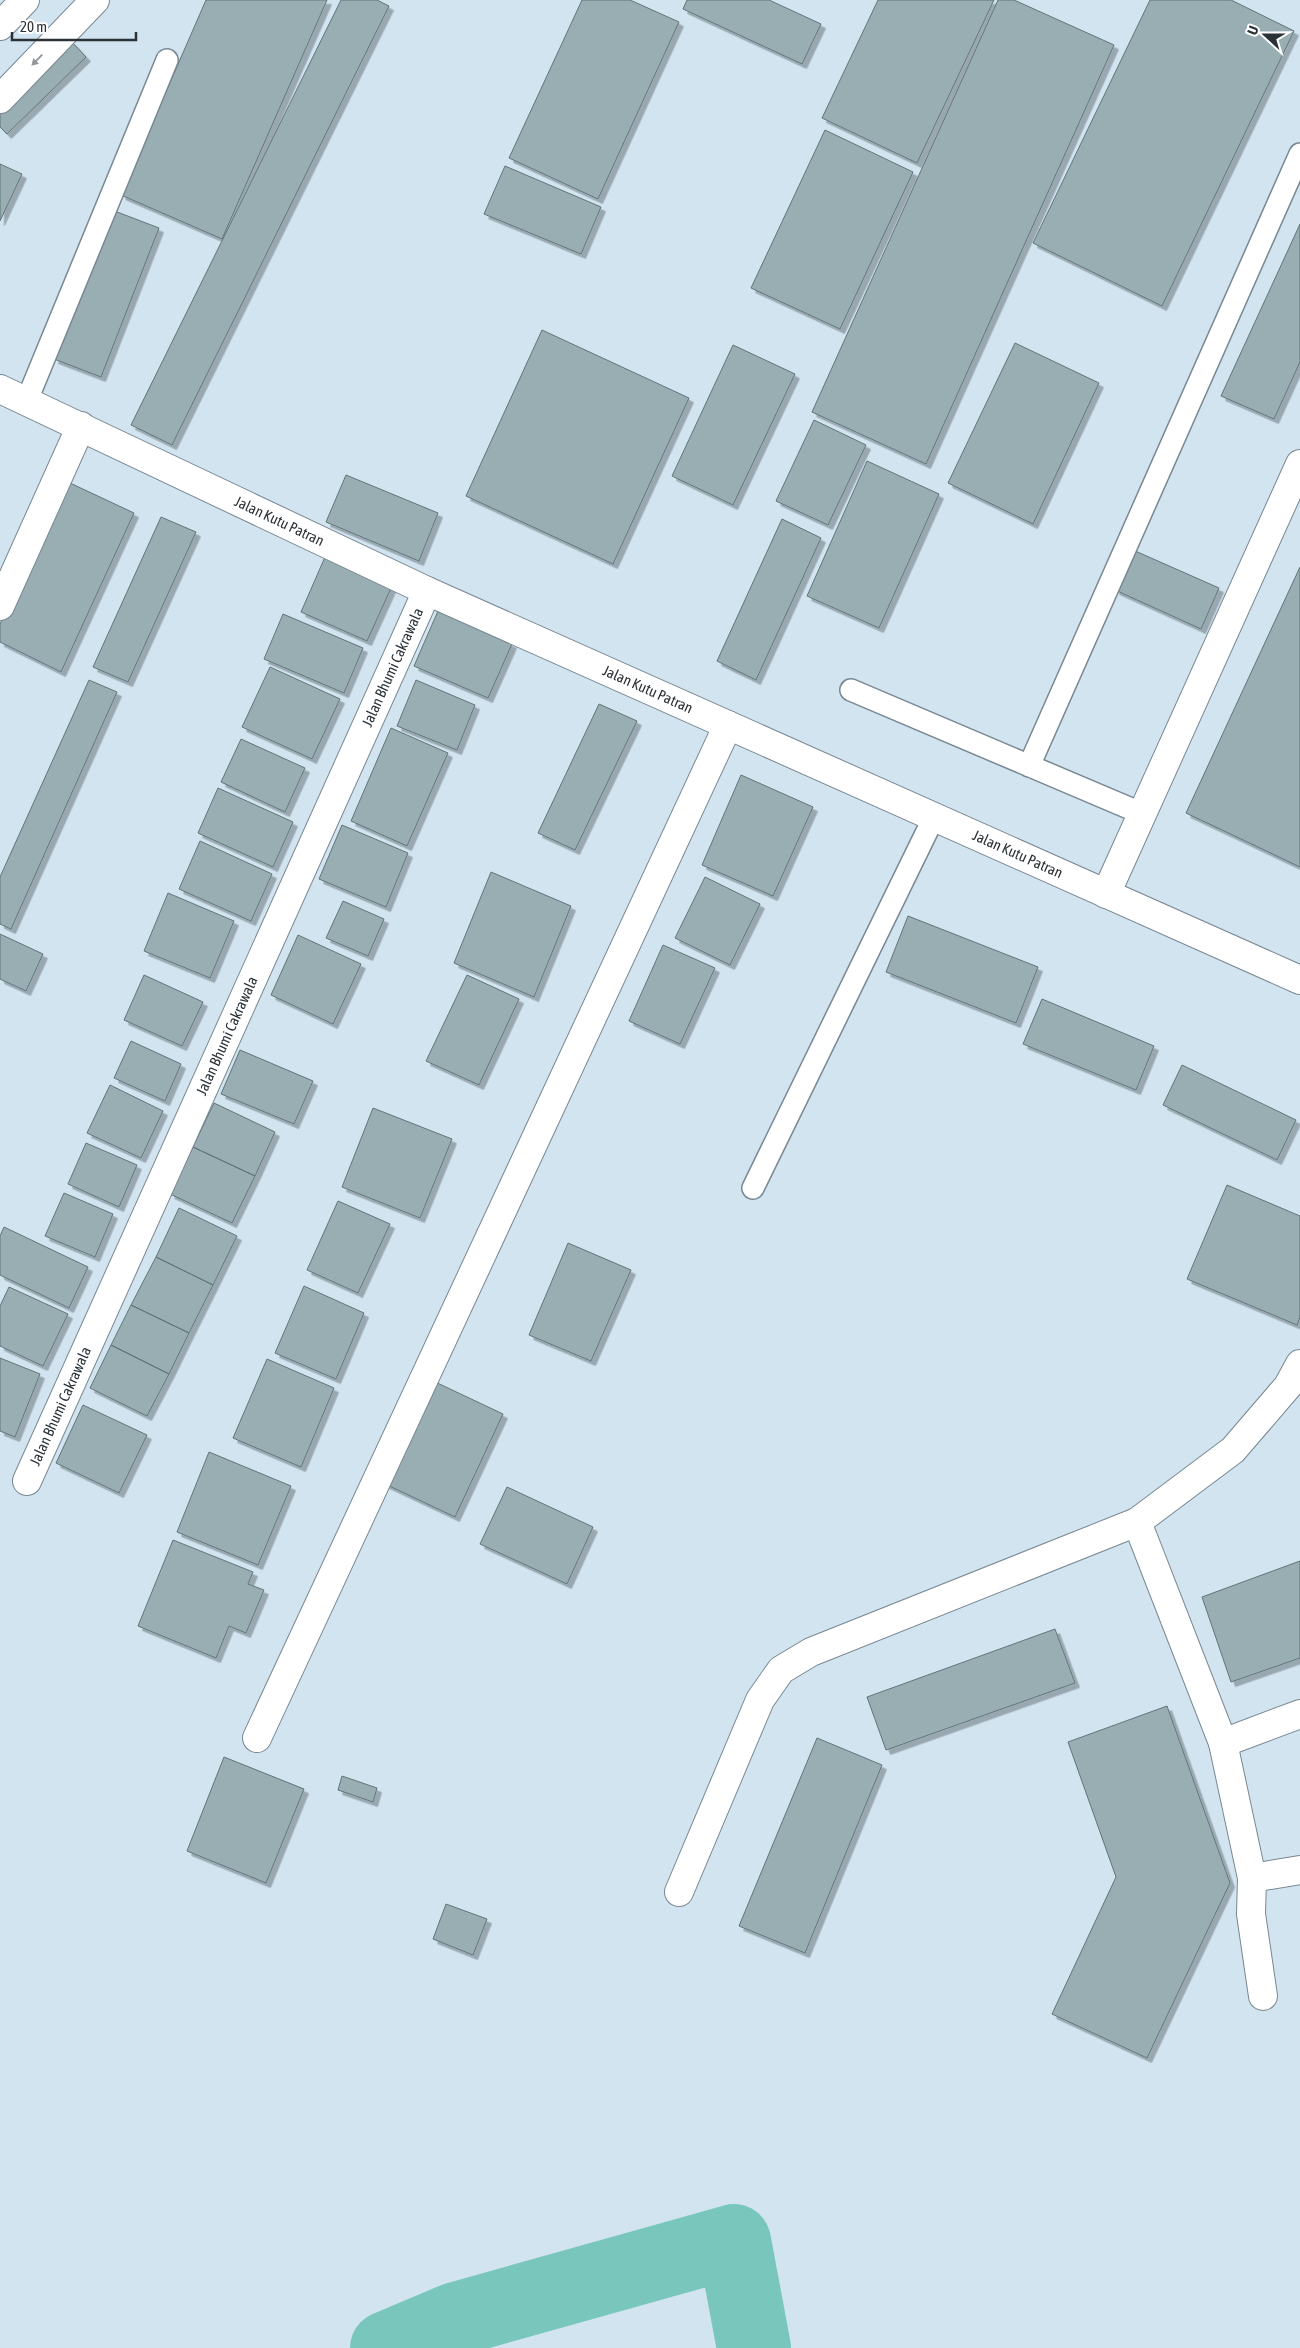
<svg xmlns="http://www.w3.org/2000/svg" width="1300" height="2348" viewBox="0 0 1300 2348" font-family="'Asap Condensed',sans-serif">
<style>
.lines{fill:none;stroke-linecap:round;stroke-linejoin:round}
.river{stroke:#79c6bc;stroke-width:74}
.building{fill:#98aeb3;stroke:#607579;filter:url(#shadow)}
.service-casing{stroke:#788893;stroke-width:24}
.minor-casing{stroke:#788893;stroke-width:30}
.tertiary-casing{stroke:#788893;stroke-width:30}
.trunk-casing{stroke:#788893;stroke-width:30}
.service{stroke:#fff;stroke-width:21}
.minor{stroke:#fff;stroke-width:28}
.tertiary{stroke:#fff;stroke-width:28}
.trunk{stroke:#fff;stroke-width:28}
.oneway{fill:#95989b}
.labels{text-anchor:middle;stroke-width:5;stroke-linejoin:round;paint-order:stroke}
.street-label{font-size:15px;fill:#2b3237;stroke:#fff}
</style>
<defs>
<filter id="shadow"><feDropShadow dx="4.5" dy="4.5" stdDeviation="0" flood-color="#0004"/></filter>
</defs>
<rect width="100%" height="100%" fill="#d1e4f0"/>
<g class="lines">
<path class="river" d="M387,2348L456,2319L734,2241L754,2348"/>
</g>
<path class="building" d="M206,0H327L222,239L121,195Z
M341,0H377L389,6L172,445L131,425Z
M582,0H630L679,22L598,199L509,158Z
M687,0H769L821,24L802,64L683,9Z
M878,0H994L917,163L822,118Z
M998,0H1014L1114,45L926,464L812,412Z
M1150,0H1231L1294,31L1162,306L1033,243Z
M71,41L86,57L7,134L0,127V111Z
M825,130L913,172L840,329L751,288Z
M0,164L22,174L0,221Z
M505,166L601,207L581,254L484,214Z
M112,210L159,228L101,377L54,359Z
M1300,224V362L1274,419L1221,396Z
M542,330L689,398L613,564L466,496Z
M1015,343L1099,383L1033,524L948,483Z
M733,345L795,374L733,505L672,476Z
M814,420L866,445L828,525L776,501Z
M867,461L939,494L879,628L807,596Z
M346,475L438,513L419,561L326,522Z
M70,483L134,513L61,672L0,642V624Z
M161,517L196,532L128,682L93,667Z
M782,519L821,538L756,680L717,661Z
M1133,550L1219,588L1201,629L1115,590Z
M325,557L392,586L367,641L301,612Z
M1300,567V867L1186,813Z
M438,611L512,644L488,698L414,666Z
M283,614L363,648L344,693L264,659Z
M270,667L340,699L312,759L242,727Z
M89,680L117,692L11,929L0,924V877Z
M416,680L475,705L457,750L397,726Z
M599,704L637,721L575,850L538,833Z
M391,728L448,753L407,846L351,821Z
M241,739L305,768L285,812L221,782Z
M741,775L813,807L773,896L702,865Z
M218,788L293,822L273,867L198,833Z
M342,825L408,853L386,907L319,879Z
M200,841L272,874L251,921L179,889Z
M491,872L571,906L534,997L454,963Z
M705,877L760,904L730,965L675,938Z
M168,893L234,921L210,978L144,951Z
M343,901L384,919L368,956L326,938Z
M908,916L1038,967L1016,1023L886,972Z
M0,934L43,954L26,991L0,979Z
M298,935L361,964L333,1024L271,995Z
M663,945L715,968L680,1044L629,1021Z
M144,975L203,1002L182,1046L124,1020Z
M467,975L519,999L479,1085L426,1061Z
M1042,999L1154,1046L1136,1090L1023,1044Z
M131,1041L181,1064L165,1101L114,1078Z
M240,1050L313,1081L294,1124L221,1094Z
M1182,1065L1296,1120L1277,1160L1163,1105Z
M110,1085L163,1111L141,1158L87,1133Z
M214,1103L275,1132L255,1176L193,1147Z
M373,1108L452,1139L420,1218L342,1187Z
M86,1143L137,1165L119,1207L68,1184Z
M193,1147L255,1176L232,1223L170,1194Z
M1227,1185L1300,1216V1317L1297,1325L1187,1279Z
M64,1193L113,1214L95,1257L45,1236Z
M338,1201L390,1224L358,1293L307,1270Z
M179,1208L237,1236L213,1285L156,1257Z
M4,1227L88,1267L69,1308L0,1275V1236Z
M568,1243L631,1270L591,1361L529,1335Z
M156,1257L213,1285L189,1333L131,1305Z
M304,1286L364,1313L336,1379L275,1353Z
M9,1287L68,1314L43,1366L0,1346V1306Z
M131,1305L189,1333L169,1374L111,1345Z
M111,1345L169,1374L147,1416L90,1388Z
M0,1358L40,1374L15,1437L0,1431Z
M267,1359L334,1388L301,1467L233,1438Z
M431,1380L503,1414L455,1517L383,1483Z
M83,1405L147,1435L119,1493L56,1463Z
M209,1452L291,1486L258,1565L177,1532Z
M507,1487L593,1527L567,1584L480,1544Z
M173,1540L253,1572L248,1584L264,1590L246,1633L229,1626L216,1658L138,1626Z
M1300,1561V1658L1231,1682L1202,1597Z
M1055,1629L1075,1683L886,1750L867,1697Z
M1167,1706L1230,1883L1147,2058L1052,2014L1116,1877L1068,1742Z
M817,1738L882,1765L805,1953L739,1926Z
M224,1757L304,1789L266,1883L187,1851Z
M342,1776L377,1788L373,1802L338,1790Z
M446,1904L487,1919L473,1955L433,1939Z"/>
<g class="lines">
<defs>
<path id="service" d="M27,400L167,60
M851,690L1143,814
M1029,766L1300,154
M753,1188L934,817"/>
<g id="minor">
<path d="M0,606L81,426"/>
<path d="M1106,894L1300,464"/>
<path id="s1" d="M27,1481L427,591"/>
<path d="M1137,1522L1223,1743L1252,1878L1251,1914L1263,1996"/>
<path d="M257,1738L728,725"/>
<path d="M1223,1743L1300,1714"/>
<path d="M1252,1878L1300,1870"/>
<path d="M679,1892L760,1700L781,1670L811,1652L1137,1522L1233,1450L1288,1386L1300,1364"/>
</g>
<g id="tertiary">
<path d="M0,99L95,0"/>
<path id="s2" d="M0,389L427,591L1300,980"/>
</g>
<path id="trunk" d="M0,26L25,0"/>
</defs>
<use href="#service" class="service-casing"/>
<use href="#minor" class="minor-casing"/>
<use href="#tertiary" class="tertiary-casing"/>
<use href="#trunk" class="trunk-casing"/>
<use href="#service" class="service"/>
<use href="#minor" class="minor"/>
<use href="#tertiary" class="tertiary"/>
<use href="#trunk" class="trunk"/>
</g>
<defs><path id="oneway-solid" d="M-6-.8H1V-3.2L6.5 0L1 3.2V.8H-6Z" transform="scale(1.25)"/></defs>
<use class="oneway" href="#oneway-solid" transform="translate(37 60) rotate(134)"/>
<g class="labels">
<g class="street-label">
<text dy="5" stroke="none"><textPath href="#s2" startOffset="309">Jalan Kutu Patran</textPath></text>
<text dy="5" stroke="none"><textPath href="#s1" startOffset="892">Jalan Bhumi Cakrawala</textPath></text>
<text dy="5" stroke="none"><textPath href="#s2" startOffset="714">Jalan Kutu Patran</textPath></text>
<text dy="5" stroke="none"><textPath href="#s2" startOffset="1119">Jalan Kutu Patran</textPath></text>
<text dy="5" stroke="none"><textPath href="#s1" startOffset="488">Jalan Bhumi Cakrawala</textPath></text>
<text dy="5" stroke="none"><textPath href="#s1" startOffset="82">Jalan Bhumi Cakrawala</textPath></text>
</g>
</g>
<g transform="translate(1265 35) rotate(291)" stroke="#ffffff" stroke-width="4" paint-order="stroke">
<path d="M0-4L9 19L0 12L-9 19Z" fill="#2b3237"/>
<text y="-8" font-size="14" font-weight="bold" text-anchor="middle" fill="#2b3237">U</text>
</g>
<path d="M12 32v8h124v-8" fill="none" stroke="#2b3237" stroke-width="2.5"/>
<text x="20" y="32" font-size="15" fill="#2b3237" stroke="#ffffff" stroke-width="4" paint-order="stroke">20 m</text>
</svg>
